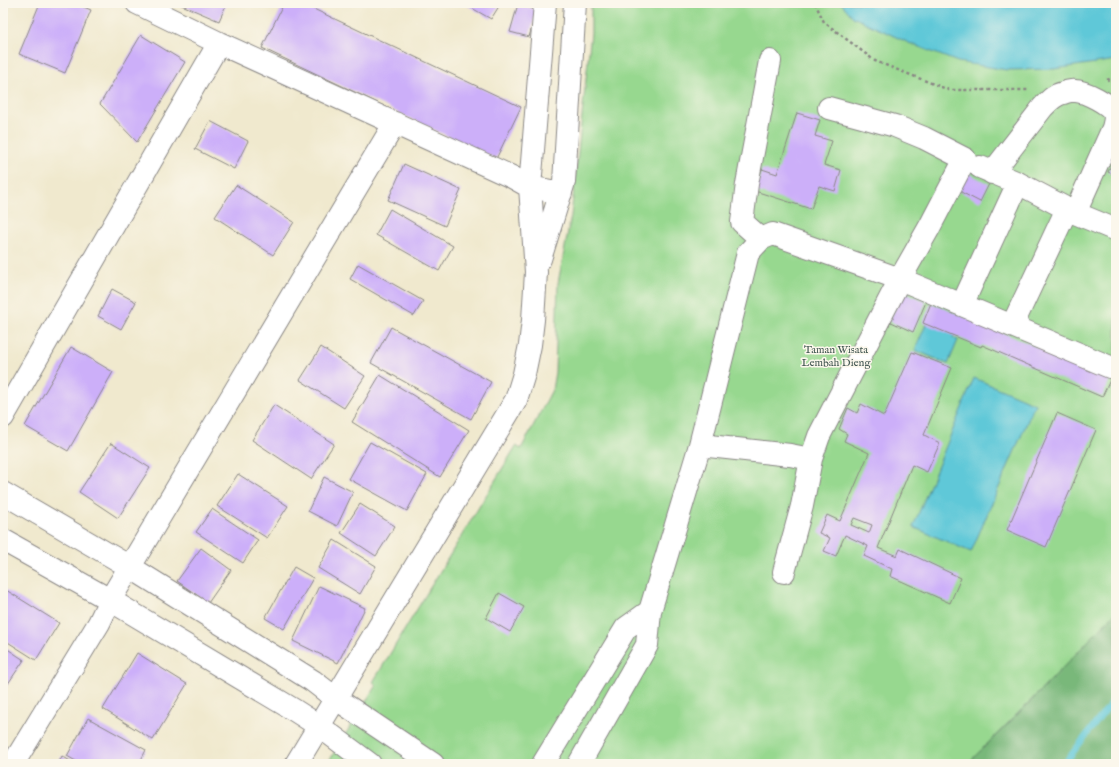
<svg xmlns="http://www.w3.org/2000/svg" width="1119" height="767" viewBox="0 0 1119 767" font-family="'IM FELL English',serif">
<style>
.green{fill:#97d88f;stroke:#5c7d65}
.forest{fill:#79b87a;stroke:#4e6d5a}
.water{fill:#5ec8d8;stroke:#40758a}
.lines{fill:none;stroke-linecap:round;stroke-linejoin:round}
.stream{stroke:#5ec8d8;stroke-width:6}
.building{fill:#ccaff9;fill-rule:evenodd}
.minor-casing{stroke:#898684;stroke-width:24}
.path{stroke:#898684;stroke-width:2.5;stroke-dasharray:3 3;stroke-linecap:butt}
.minor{stroke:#fff;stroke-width:22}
.labels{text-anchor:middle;stroke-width:3;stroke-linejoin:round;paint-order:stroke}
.park-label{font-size:11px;fill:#455954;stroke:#fbf7ec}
</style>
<rect width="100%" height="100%" fill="#fbf7ec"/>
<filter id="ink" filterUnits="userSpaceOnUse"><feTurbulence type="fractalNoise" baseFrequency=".025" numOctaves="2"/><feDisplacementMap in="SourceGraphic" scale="8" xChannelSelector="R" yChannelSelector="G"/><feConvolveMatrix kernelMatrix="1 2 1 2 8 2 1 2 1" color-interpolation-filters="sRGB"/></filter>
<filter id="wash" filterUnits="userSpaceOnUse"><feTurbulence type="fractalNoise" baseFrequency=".012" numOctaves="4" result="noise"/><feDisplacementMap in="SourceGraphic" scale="16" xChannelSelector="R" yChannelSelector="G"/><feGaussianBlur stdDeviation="0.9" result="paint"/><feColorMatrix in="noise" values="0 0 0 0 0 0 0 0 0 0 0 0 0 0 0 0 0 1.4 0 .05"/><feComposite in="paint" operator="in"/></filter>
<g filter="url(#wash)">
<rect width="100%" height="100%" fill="#f0e9ce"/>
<path class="green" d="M591,3H1116V616L967,764H327L376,685L373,682L516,446L521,449L552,390L555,372L558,283L571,216L591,33Z"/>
<path class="forest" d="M1116,612V764H967L1030,702Z"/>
<path class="water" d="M841,3H1116V60L1054,69L1007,70L958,62L909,43L853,17Z
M927,322L955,334L953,338L958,340L948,364L915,350Z
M974,378L1035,404L971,552L913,527Z"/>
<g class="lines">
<path class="stream" d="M1064,764L1116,697"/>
</g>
<g id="blocks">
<path class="building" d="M40,3H74L91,10L65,73L19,54Z
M177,3H227L219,21Z
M284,3H301L521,107L496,159L262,48Z
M463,3H501L491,19Z
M518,4L537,10L529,37L510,32Z
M141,35L185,62L137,142L100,104Z
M797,113L820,120L815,136L832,141L824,165L841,170L835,191L819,186L811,209L755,191L762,169L777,174Z
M210,121L248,141L234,169L195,149Z
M1116,155V176L1108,172Z
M404,164L461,190L445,226L388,200Z
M968,173L989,184L980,202L959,191Z
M236,185L294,222L273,255L215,217Z
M390,209L453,246L439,271L376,235Z
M358,264L423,301L414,316L350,279Z
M112,289L136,302L121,329L98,316Z
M903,291L926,302L913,332L889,321Z
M931,303L1111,378L1102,397L982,345L981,347L923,323Z
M391,327L491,382L471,419L371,363Z
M71,347L113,372L68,451L25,426Z
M321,347L365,376L344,408L300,380Z
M912,352L952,368L924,435L940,443L927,472L912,465L878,548L897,556L900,549L961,578L950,603L890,576L892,569L864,556L868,546L845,535L836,556L824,551L830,538L819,533L827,515L840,521L869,453L844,441L847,434L839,429L848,408L857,413L861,404L884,416ZM854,518L872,525L869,533L851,525Z
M380,375L469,430L440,477L352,422Z
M274,405L334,444L311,479L252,440Z
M1057,413L1096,430L1046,547L1007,530Z
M370,442L427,474L407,511L349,479Z
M111,443L150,468L118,518L79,492Z
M238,474L288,506L267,538L217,506Z
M324,477L353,492L337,526L308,511Z
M360,504L395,526L376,556L341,533Z
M212,509L258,540L243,563L196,532Z
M334,540L376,566L360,594L318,568Z
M201,548L231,570L208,603L177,581Z
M294,567L313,578L284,629L265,618Z
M319,586L365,608L338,663L293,641Z
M6,590L59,623L36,660L3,639V595Z
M499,593L524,607L510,632L486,618Z
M3,646L24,660L3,691Z
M137,653L187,684L153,740L103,709Z
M88,718L146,750L139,764H81L67,756Z
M62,756L75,764H58Z"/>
</g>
</g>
<g filter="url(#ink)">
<use href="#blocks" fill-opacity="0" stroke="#898684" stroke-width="1"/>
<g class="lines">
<defs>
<path id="minor" d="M137,3L219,43L512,177L530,187L561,193
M980,167L1018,183L1075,213L1116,230
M992,173L1043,107C1049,101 1054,95 1063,93C1066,92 1072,90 1075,91C1084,91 1111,104 1114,113C1116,118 1114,124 1113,128L1075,213
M761,239L742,222L747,184L770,61
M540,259L564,182L575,3
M962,305L1018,183
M1012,326L1067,209
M3,417L219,43
M700,445L790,455L811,459L819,436L900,279L1110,367
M3,493L130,567L313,681L335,698L433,764
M3,540L110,600L294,710L319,726L370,764
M784,572L802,506L811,459
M13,764L99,623L110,600L395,123
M296,764L516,400L524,374L530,345L533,320L536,272L530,187L545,3
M543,764L626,628L650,611
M579,764L647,645L650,611L700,445L748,253L761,239L773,234L900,279L929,228L965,159L924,138L895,126L829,108"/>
</defs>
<use href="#minor" class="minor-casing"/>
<path class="path" d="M815,3L824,22L875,61L949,90H1028
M1107,80L1116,76"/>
<use href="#minor" class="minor"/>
</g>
</g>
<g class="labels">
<g class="park-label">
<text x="836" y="353">Taman Wisata<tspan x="836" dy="13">Lembah Dieng</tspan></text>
</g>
</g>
<rect width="1119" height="767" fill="none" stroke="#fbf7ec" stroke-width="16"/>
</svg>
